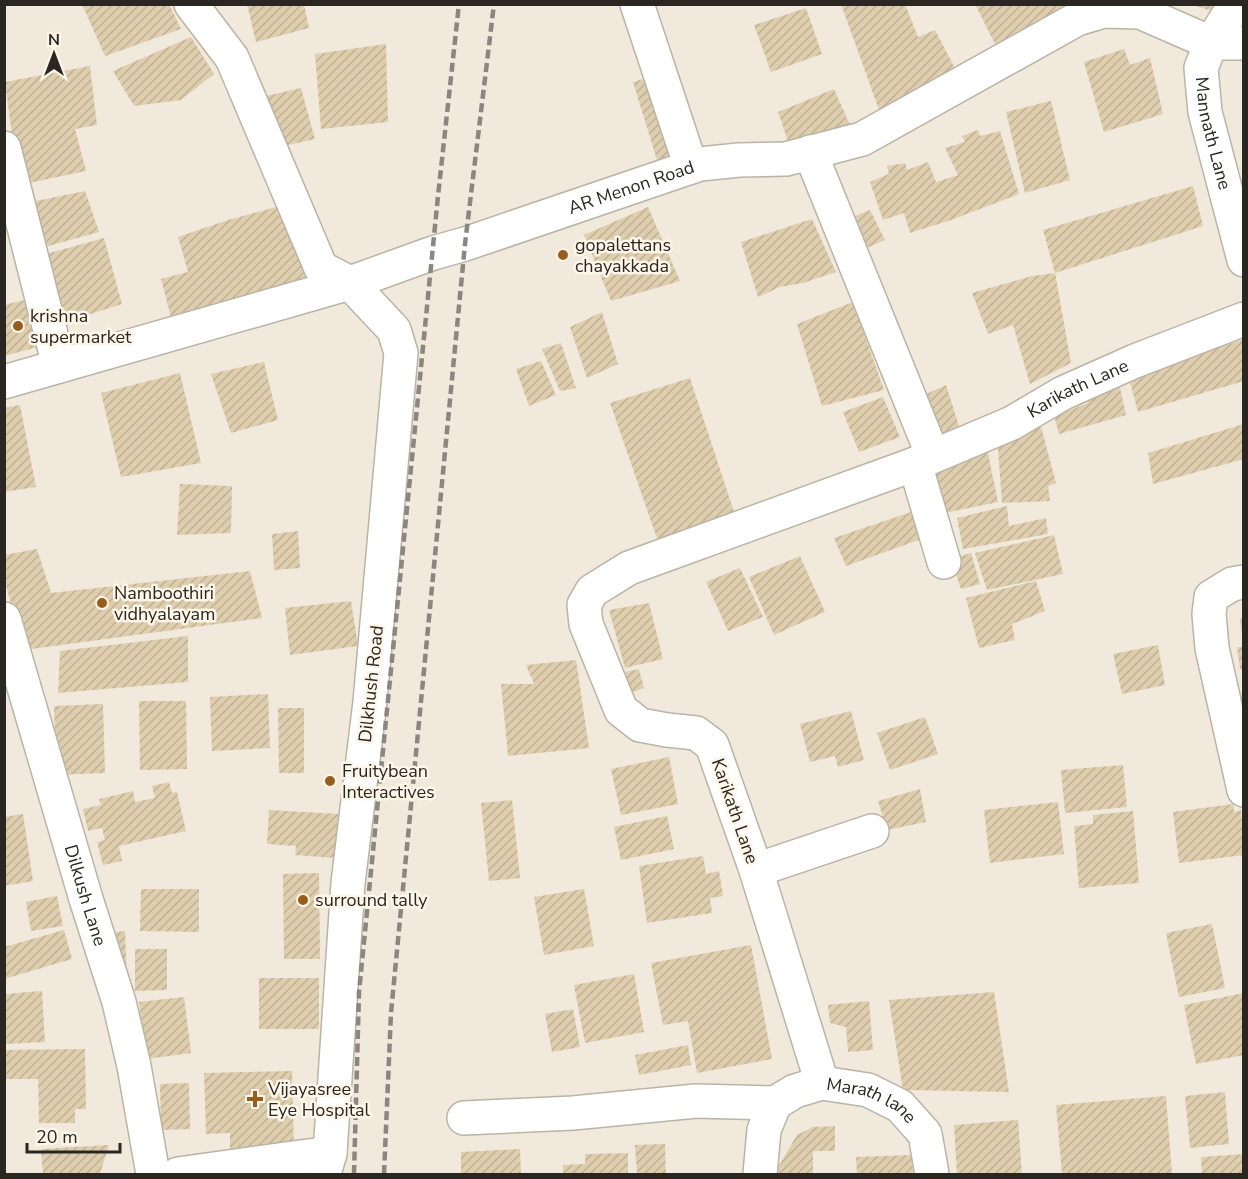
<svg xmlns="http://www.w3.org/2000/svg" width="1248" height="1179" viewBox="0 0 1248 1179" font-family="'Nunito Sans',sans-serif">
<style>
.building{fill:url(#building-hatch)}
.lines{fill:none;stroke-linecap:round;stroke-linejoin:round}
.minor-casing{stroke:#bab4a7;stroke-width:36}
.minor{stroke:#fff;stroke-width:33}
.rail{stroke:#8b867e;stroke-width:4.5;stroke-dasharray:9 4.5;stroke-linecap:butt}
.poi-dot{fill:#985d1d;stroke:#fdf6e9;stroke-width:2}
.labels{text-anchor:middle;stroke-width:5;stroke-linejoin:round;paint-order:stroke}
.street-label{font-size:18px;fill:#2a2723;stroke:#fdf6e9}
.poi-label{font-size:18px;fill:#2a2723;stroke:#fdf6e9;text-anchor:start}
</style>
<defs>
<pattern id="building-hatch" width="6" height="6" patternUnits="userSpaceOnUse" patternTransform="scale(1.5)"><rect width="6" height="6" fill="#dfceae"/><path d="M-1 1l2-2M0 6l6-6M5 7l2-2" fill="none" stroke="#c0b195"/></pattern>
</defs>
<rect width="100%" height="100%" fill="#f0e9dc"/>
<path class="building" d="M82,4H169L181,29L105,56Z
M247,4H304L309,28L256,42Z
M841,4H905L918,37L935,30L957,72L879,110Z
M975,4H1061L1063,9L996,46Z
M1190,4H1217L1215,12Z
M806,8L822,54L771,72L754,25Z
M191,37L214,74L181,100L134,106L113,71Z
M386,44L388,122L321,129L315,54Z
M1124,49L1130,65L1150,58L1163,114L1104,132L1084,62Z
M90,66L97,125L75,129L86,171L24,184L13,142L5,82Z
M650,77L675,155L657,160L633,82Z
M301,88L315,139L279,147L266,96Z
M834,89L853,132L792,153L778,112Z
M1051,101L1070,180L1025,193L1006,112Z
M978,130L980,136L1000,131L1019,194L951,220L910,233L904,213L883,220L870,182L889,174L887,166L905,163L907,170L928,162L936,182L958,175L945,148L965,142L962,136Z
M1193,186L1203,226L1055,273L1043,230Z
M85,191L99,232L41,248L31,202Z
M276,207L315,288L172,321L161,279L188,272L178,237L228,220Z
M648,207L680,281L611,301L584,235Z
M870,210L885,240L852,254L841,222Z
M812,219L836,272L803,283L780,287L758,297L741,242Z
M104,238L122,304L56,325L39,256Z
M1055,273L1071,363L1030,384L1013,325L988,334L972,293L1032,276Z
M25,300L38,347L4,356V305Z
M853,302L884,390L822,406L797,324Z
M602,312L618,364L587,378L570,327Z
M1244,339V381L1138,412L1129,378Z
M561,343L576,388L560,391L542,349Z
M541,361L556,395L529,406L516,369Z
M264,362L278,420L231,433L211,374Z
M180,373L201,463L121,477L101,393Z
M690,378L736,518L660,547L610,403Z
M1119,383L1126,415L1059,434L1054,416L1088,403L1087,392Z
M946,385L961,432L929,443L913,400Z
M883,397L900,437L859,452L843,412Z
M20,405L36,487L4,492V408Z
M1039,419L1056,483L1048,486L1050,501L1002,503L997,435Z
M1244,424V459L1153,484L1148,453Z
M988,453L998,502L945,513L932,469Z
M180,484L232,486L231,533L177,535Z
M1007,506L1009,526L1046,518L1048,534L963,549L957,518Z
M914,511L927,537L846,566L834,538Z
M298,531L300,568L274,570L272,534Z
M1054,535L1063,574L987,590L975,553Z
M37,549L51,593L250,571L262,618L24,650L4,578V555Z
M971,553L980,584L961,589L951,559Z
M800,556L825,612L774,635L749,577Z
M740,568L763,617L728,631L706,582Z
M1036,581L1045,611L1012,624L1015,640L979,648L966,598Z
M351,601L358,646L290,655L285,608Z
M649,603L663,659L625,668L609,610Z
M1240,618H1244V636H1242Z
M188,636V682L58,693L60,651Z
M1158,645L1165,685L1122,694L1113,654Z
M1237,647H1244V669H1240Z
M576,660L589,748L508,756L501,684H534L526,665Z
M639,669L644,688L623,696L616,674Z
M268,694L270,748L212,751L210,697Z
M139,701H186L187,769L140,770Z
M103,704L105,773L56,775L54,706Z
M278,708H304V773H279Z
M851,711L864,760L838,767L835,756L810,762L800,724Z
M925,717L938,754L890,770L877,733Z
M669,757L678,804L621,815L611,769Z
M1123,765L1127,807L1065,813L1061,770Z
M169,782L172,793L177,792L186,831L119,846L122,861L103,865L97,842L105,840L102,828L88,831L83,809L101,805L99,799L133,791L135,802L155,798L152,786Z
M920,789L926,822L887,830L878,801Z
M512,800L520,878L489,881L481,803Z
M1058,802L1064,854L990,863L984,810Z
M1233,804L1234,812L1241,810L1244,855L1179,863L1173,812Z
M269,810L339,814L336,858L295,855L296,846L267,844Z
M1133,811L1139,883L1079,888L1074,826L1093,824V815Z
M23,814L33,881L4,886V817Z
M667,816L674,849L621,860L614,827Z
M703,856L706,874L719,871L723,896L710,898L712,913L647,923L639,866Z
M319,873L320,959H284L283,874Z
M141,889H199V932L140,931Z
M584,889L594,946L544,955L534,897Z
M57,896L63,926L31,931L26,902Z
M1212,924L1225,988L1179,997L1166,933Z
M64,930L72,959L4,979V947Z
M125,931L127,978L111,933Z
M751,945L772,1059L697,1073L688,1021L663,1025L651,963Z
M135,949H167V990L135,991Z
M634,974L644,1032L585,1043L574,985Z
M259,978H319V1029H259Z
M42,991L45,1042L4,1044V994Z
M994,992L1009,1092L903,1090L889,1000Z
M1244,993V1055L1196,1064L1184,1005Z
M184,997L191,1053L146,1059L139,1002Z
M869,1001L873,1050L848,1052L846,1027L830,1023L828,1005Z
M573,1009L580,1047L552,1052L545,1014Z
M688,1045L691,1065L639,1075L635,1055Z
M85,1049L86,1109H75V1123H39L38,1079H4V1050Z
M292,1071L294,1150L230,1151V1133L206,1134L204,1073Z
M189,1083L190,1129L161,1130L160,1084Z
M1225,1092L1229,1144L1190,1148L1185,1096Z
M1166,1096L1172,1174H1062L1056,1105Z
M1018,1120L1022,1174H957L954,1125Z
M835,1126V1151H813V1174H774L797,1135L813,1127Z
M665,1144L666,1174H637L635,1145Z
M109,1145L100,1174H43L41,1149Z
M520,1149L521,1174H461V1152Z
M628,1153V1174H563V1165L585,1164V1154Z
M1244,1154V1174H1202L1201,1157Z
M912,1155L913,1174H857L856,1157Z"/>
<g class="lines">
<defs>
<g id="minor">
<path d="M191,4L232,58L321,268L350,283L394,330L401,353L370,702L348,883L330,1153L324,1174"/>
<path d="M637,4L691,167"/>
<path id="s1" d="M1232,4L1229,14L1211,43L1201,68L1205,112L1244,260"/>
<path d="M4,148L59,366"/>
<path d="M810,152L933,456"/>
<path id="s2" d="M4,382L350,283L433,253L465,244L700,164L739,160L786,159L862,139L1077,19L1104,11L1140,12L1211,43H1244"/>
<path d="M915,464L944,562"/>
<path d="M1244,582L1232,584L1211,597L1209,614L1212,648L1244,790"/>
<path id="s3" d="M4,619L86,899L119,1002L134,1066L153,1174"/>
<path d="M756,870L872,831"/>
<path id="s4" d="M822,1083L756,870L712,745L696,733L667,730L640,725L621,710L586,624L584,605L592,591L629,568L915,464L1012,423L1063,393L1135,361L1244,319"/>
<path d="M464,1118L573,1113L696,1101L775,1103"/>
<path d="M178,1174L330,1153"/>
<path id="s5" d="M760,1174L764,1130L775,1103L795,1091L822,1083L868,1090L900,1106L925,1134L932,1174"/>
</g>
</defs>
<use href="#minor" class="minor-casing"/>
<use href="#minor" class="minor"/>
<path class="rail" d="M354,1174L359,992L438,196L459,4
M384,1174L391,1013L465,244L494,4"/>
</g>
<g class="poi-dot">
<circle cx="563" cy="255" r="6"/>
<circle cx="18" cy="326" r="6"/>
<circle cx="102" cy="603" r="6"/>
<circle cx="330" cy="781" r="6"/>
<circle cx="303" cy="900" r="6"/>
<path d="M252 1090h6v6h6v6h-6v6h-6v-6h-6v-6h6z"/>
</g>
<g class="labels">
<g class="street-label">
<text dy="6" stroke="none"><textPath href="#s1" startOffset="138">Mannath Lane</textPath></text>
<text dy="6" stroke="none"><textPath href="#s2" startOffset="657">AR Menon Road</textPath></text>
<text dy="6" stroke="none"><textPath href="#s4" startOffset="1112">Karikath Lane</textPath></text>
<text transform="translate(371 684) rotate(-84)" y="6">Dilkhush Road</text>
<text transform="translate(735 811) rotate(71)" y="6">Karikath Lane</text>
<text dy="6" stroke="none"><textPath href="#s3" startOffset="288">Dilkush Lane</textPath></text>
<text dy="6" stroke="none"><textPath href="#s5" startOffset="178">Marath lane</textPath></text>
</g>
<g class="poi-label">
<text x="575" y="251">gopalettans<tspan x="575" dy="21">chayakkada</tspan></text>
<text x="30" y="322">krishna<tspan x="30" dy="21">supermarket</tspan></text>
<text x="114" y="599">Namboothiri<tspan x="114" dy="21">vidhyalayam</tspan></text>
<text x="342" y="777">Fruitybean<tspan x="342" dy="21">Interactives</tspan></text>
<text x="315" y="906">surround tally</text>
<text x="268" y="1095">Vijayasree<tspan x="268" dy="21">Eye Hospital</tspan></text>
</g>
</g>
<rect width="1248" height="1179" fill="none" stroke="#2a2723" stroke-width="12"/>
<g transform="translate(54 54)" stroke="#fdf6e9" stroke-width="4.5" paint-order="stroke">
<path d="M0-4.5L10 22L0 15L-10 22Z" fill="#2a2723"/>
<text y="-9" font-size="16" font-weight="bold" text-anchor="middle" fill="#2a2723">N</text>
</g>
<path d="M27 1143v9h93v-9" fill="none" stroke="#2a2723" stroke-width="3"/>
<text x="36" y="1143" font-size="18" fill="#2a2723" stroke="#fdf6e9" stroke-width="4.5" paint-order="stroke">20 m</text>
</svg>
